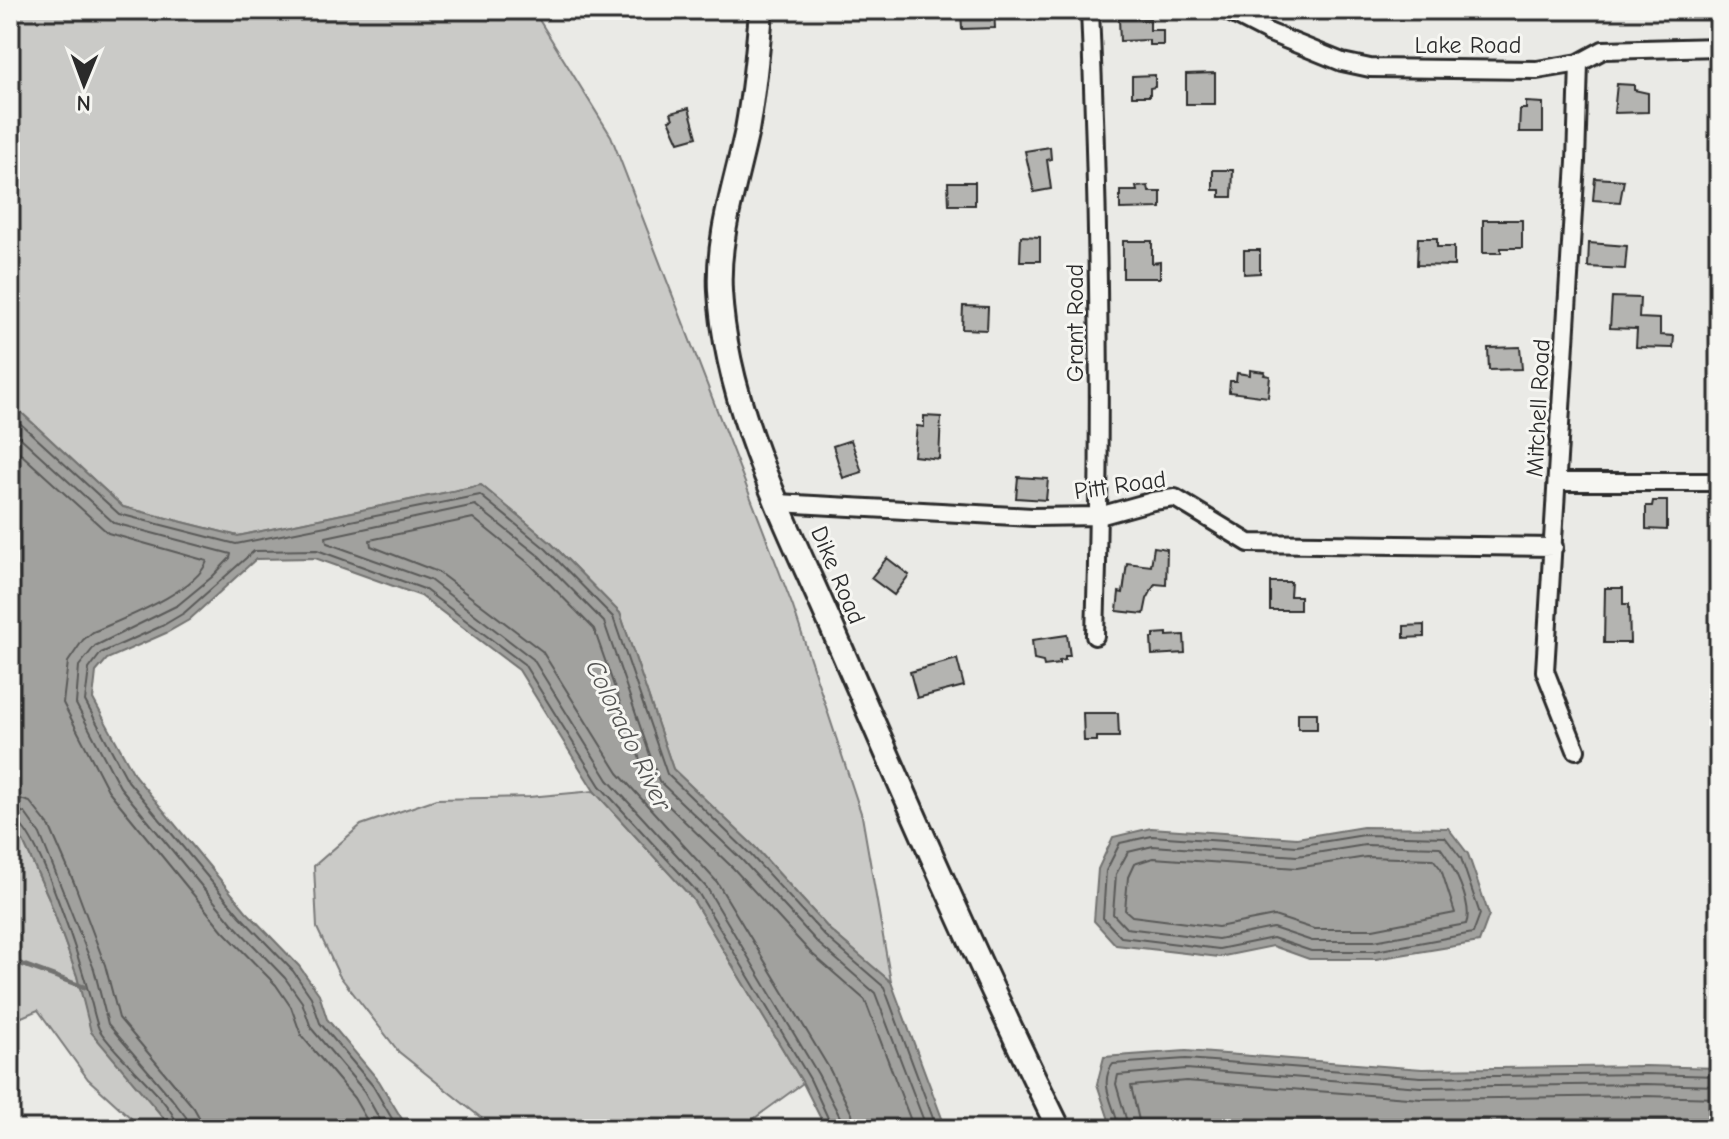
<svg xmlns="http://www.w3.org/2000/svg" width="1729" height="1139" viewBox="0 0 1729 1139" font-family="'Comic Neue',sans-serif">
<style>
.green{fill:#cacac7;stroke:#7a7a79;stroke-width:2}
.water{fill:#a1a19e;stroke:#727270;stroke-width:2}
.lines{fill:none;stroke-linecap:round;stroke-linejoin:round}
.shore{stroke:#5a5a59;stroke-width:2}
.stream{stroke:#727270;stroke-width:5}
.building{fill:#b4b4b1;stroke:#2b2b2b;stroke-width:2}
.minor-casing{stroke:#2b2b2b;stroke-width:22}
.tertiary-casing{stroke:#2b2b2b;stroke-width:28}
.minor{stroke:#f6f6f2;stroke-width:16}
.tertiary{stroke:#f6f6f2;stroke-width:22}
.labels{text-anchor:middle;stroke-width:6;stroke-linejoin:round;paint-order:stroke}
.street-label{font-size:24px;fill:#2b2b2b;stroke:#f6f6f2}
.water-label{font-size:26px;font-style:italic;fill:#545453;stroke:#f6f6f2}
</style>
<rect width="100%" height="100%" fill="#eaeae6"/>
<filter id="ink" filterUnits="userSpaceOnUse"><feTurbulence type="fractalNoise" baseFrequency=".0125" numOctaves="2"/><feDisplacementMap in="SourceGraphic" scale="16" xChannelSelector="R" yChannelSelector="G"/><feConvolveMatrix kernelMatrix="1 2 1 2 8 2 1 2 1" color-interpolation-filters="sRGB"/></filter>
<g filter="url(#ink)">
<path class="green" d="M10,10H533L611,136L793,607L862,816L891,982L830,930L755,847L673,769L620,613L551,543L481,485L238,536L123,507L10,402Z
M594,791L692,898L803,1083L748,1123L725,1129H495L399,1052L339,975L317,928L314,866L361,825L436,799L529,797Z
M10,822L23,841L48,896L77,976L92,1032L173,1129H143L88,1079L38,1010L10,1022Z"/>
<path class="water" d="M10,402L123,507L238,536L481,485L551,543L620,613L673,769L755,847L830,930L891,982L946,1129H826L803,1083L692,898L594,791L519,670L421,596L315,558L256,559L189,620L166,633L107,659L96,672L93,699L135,776L246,911L299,966L319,994L327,1019L379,1081L408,1129H173L91,1032L77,976L48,896L23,841L10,822Z
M1363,827L1448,828L1468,854L1489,915L1479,942L1376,959H1309L1273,946L1219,957L1116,945L1094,921L1098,869L1113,837L1151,828L1297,838Z
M1186,1051L1422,1069L1645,1066L1719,1068V1129H1112L1097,1084L1104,1057Z"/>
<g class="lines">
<path class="shore" d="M10,414L119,514L236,544L480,495L546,549L613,617L667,774L749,853L825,936L884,987L937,1129
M10,428L114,523L231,554L230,558L212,577L178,605L95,646L79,666L76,704L120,787L232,923L285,978L302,1002L311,1028L364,1091L385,1129
M10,444L108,533L207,561C197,591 122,619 93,632L83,640L68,662L63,703L108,790L223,931L276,985L291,1007L301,1035L354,1098L372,1129
M10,796L30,802L50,827L75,885L105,965L119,1018L194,1108L199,1117L201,1129
M10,808L25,813L40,834L94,969L108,1024L172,1099L186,1117L189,1129
M10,818C38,821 84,975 92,1005C94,1013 96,1022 99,1029C114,1056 176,1103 178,1129
M1364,835L1445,837L1461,858L1480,914L1473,933L1375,951H1311L1273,938L1219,949L1121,937L1103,918L1106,871L1120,843L1152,836L1297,846Z
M1365,845L1440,847C1452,863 1474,905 1466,924L1374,941H1312L1273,928L1218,939L1126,928L1113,914L1116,874L1128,852L1153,846L1297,856Z
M1366,857L1433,859L1441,869L1455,913L1373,929H1314L1274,916L1218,927L1132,916L1125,910L1128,877L1134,864L1153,858L1297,868Z
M398,1129L373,1086L320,1023L311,997L293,971L240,916L128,781L85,701L89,669L101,653L162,626L184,613L254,551L317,550L424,589L524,664L600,786L699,894L810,1079L833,1129
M843,1129L841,1119L818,1074L707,888L608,780L533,659L430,580L327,543L326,537L475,505L539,556L604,622L659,781L742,860L818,943L875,993L927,1129
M855,1129L852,1114L829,1068L717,882L618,773L542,651L438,572L371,546L370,540L473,518L531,565L594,629L650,788L733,868L810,952L865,1000L914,1129
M1119,1129C1116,1107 1097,1084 1113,1064L1186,1059L1421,1077L1645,1074L1719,1076
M1129,1129L1116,1084L1118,1075L1186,1069L1421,1087L1645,1084L1719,1086
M1141,1129L1131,1086L1186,1081L1421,1099L1645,1096L1719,1098"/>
<path class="stream" d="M10,960L84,987"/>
</g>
<path class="building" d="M961,10H994L995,28L962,29Z
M1119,19H1150V30H1163V45H1149V40L1120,41Z
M1215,73V104H1186V74Z
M1155,75V87L1150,88V96H1132V76Z
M1617,84L1634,85V90L1648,93V112L1614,113Z
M1526,102L1543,103V132H1519L1520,109H1526Z
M689,108L697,137L679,142L669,120L673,119L671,113Z
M1050,147L1051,159L1047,160L1051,189L1034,192L1025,151Z
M1213,170H1233L1232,197H1220V190H1213Z
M1595,178L1624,180L1620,202L1593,200Z
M948,182H975V205H949Z
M1148,186L1149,192H1161V208L1120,209V191H1137L1136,187Z
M1483,220H1522V248H1501V253H1483Z
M1021,236L1040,237V261H1020Z
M1418,238H1437V247H1454V266L1417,265Z
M1123,241H1152V263L1160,262V278H1123Z
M1589,243L1627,246L1625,269L1588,267Z
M1244,250H1260V273L1244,274Z
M1612,297L1640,298L1639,318L1660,319V335L1674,336L1673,348L1636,347L1637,329L1610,328Z
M963,306L988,307L987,330L962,329Z
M1520,347L1522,369L1489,370L1488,348Z
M1250,370L1265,372L1264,375L1270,376L1268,397L1229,392L1230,381H1236L1237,373L1250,375Z
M924,416L941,417L939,459L914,456L917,426L924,427Z
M851,440L862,472L843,478L833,446Z
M1018,477L1048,479L1046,500L1016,498Z
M1653,501H1667V530L1646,529V506H1652Z
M1154,547L1167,549L1166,585L1155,584L1147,599L1144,614L1117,611L1119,592L1123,593L1127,563L1151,566Z
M887,558L909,575L894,595L871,578Z
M1270,582H1291L1290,596H1300V610H1270Z
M1605,588H1623V604H1629L1630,643H1604Z
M1424,625V637L1404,638V626Z
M1167,633V636L1184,635L1185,653L1152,655L1151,638H1154V634Z
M1067,635L1070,656H1065V660L1059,661V664L1044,666L1043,662L1034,660L1032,640Z
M957,659L964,686L917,698L910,672Z
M1083,713H1118L1119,737H1097V741H1084Z
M1298,713H1317V729H1298Z"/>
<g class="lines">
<defs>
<path id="minor" d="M1090,10C1099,219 1102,427 1095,636
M1225,10L1268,32L1342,62L1370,68L1537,70L1579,63L1603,50L1719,47
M1558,482H1719
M778,503L1032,517L1099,516L1153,501L1175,498L1249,543L1554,547
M1576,750L1545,671L1576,162L1579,63"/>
<path id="tertiary" d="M761,10C758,50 754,90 747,130C736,183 717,236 720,291C726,411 790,529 837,639C908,803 980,968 1059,1129"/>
</defs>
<use href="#minor" class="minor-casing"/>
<use href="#tertiary" class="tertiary-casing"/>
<use href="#minor" class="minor"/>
<use href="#tertiary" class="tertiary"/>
</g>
</g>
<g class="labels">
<g class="street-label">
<text x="1468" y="53">Lake Road</text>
<text transform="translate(1075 323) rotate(-90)" y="8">Grant Road</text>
<text transform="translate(1538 408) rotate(-87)" y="8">Mitchell Road</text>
<text transform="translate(1120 485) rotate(-8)" y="8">Pitt Road</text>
<text transform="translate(838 575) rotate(67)" y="8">Dike Road</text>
</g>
<g class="water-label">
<text transform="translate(629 735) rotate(64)" y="9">Colorado River</text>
</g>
</g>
<rect width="1729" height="1139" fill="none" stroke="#f6f6f2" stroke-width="40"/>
<rect x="20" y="20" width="1689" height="1099" fill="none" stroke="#2b2b2b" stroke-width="3" filter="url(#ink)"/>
<g transform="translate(84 84) rotate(181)" stroke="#f6f6f2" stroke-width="6" paint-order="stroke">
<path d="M0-6L14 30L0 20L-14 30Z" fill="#2b2b2b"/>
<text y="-12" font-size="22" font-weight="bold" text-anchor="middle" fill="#2b2b2b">N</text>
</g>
</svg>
